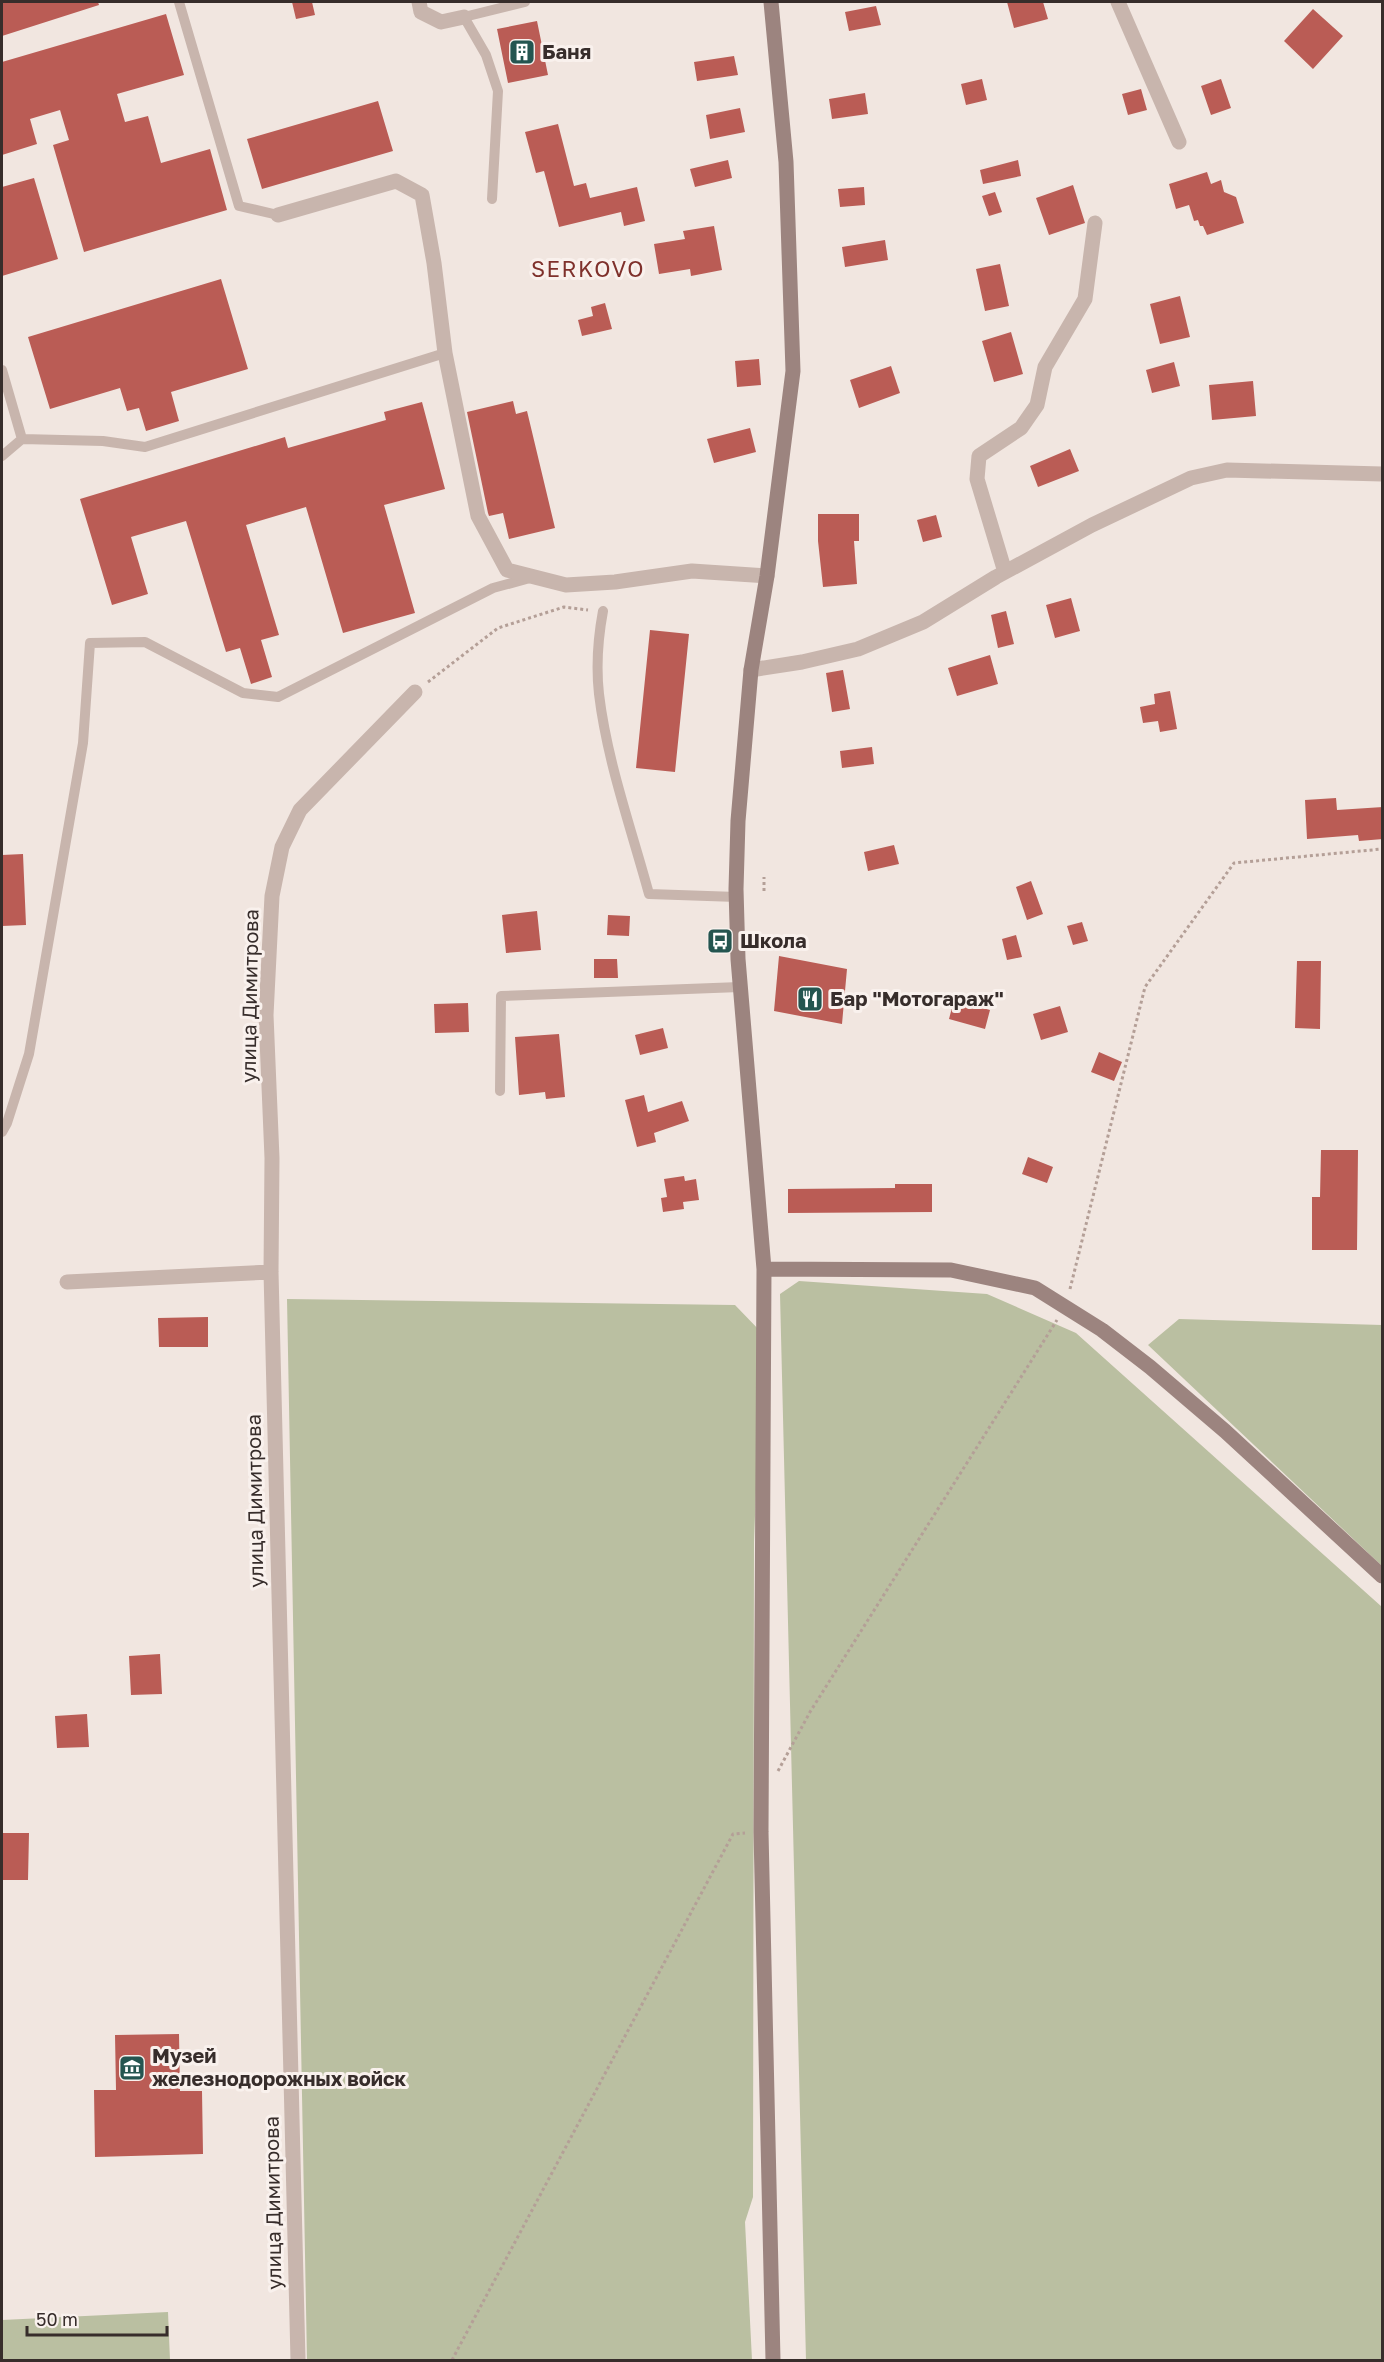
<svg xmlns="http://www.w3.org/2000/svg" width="1384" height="2362" viewBox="0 0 1384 2362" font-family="'Golos Text',sans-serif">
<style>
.green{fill:#babfa1}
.building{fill:#ba5c55}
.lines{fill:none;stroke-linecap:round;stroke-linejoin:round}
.path{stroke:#b49f97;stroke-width:3;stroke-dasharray:3 3;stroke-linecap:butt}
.lane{stroke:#c8b5ad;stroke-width:10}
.street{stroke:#c8b5ad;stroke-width:15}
.secondary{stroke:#9c847f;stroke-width:15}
.labels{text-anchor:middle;stroke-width:6;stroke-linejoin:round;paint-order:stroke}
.poi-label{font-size:20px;font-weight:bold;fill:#372d2b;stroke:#f9f1ed;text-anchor:start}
.street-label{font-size:20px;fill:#372d2b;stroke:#f9f1ed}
.quarter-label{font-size:22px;letter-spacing:1.5px;fill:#7f312c;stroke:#f9f1ed}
</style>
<rect width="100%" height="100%" fill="#f1e6e0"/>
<path class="green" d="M799,1281L987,1294L1076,1333L1382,1607V2360H806L780,1294Z
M287,1299L735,1305L762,1333L754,1542L753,2197L745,2222L752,2360H307Z
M1179,1319L1382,1325V1566L1148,1345Z
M168,2312L170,2360H2V2320Z"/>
<path class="building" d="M2,2H98L99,5L2,36Z
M292,2H312L315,15L296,19Z
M1007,2H1043L1048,19L1014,28Z
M876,6L881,25L849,31L845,12Z
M1313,9L1343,36L1313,69L1284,41Z
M166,14L184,75L117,94L125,122L148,116L161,163L210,149L227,210L84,252L53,145L69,140L60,110L30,119L37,144L2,155V62Z
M537,21L548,75L508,83L497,29Z
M734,56L738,75L697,81L694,62Z
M982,79L987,100L966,105L961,84Z
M1221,79L1231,108L1211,115L1201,86Z
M1141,89L1147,110L1128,115L1122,94Z
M865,93L868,114L832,119L829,99Z
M378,101L393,151L262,189L247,139Z
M740,108L745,132L710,139L706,115Z
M558,124L574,186L586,183L590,198L637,187L645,221L624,226L621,212L559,227L544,171L536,173L525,132Z
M728,160L732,178L695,187L690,169Z
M1018,160L1021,176L983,184L980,170Z
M1207,172L1211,184L1221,180L1224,192L1236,197L1244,223L1207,235L1203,226H1200L1198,220L1194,221L1189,205L1176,209L1169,184Z
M34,178L58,259L2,276V187Z
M1073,185L1085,223L1049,235L1036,198Z
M864,187L865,205L840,207L838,189Z
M995,192L1002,212L989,216L982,196Z
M714,226L722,270L691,276L690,269L659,274L654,244L685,239L683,231Z
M885,240L888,260L845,267L842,247Z
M1000,264L1009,306L985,311L976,269Z
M221,279L248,369L171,392L179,421L146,431L139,408L127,411L120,388L50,409L28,337Z
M1180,296L1190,337L1160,344L1150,304Z
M605,303L612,329L582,336L578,320L593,316L591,307Z
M1011,332L1023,374L994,382L982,341Z
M759,359L761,385L737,387L735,361Z
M1174,362L1180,386L1152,393L1146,370Z
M891,366L900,393L859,408L850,380Z
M1253,381L1256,416L1212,420L1209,385Z
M513,401L516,414L527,411L555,528L509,539L503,513L489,516L488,513L467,412Z
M422,402L445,489L384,505L415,613L343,633L306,507L246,525L279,635L261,640L272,677L251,684L240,648L226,652L186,521L131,537L148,594L112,605L80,499L285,437L288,448L386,420L384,412Z
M750,428L756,452L714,463L707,439Z
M1070,449L1079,471L1038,487L1030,466Z
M818,514H859V541H854L857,584L823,587L818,541Z
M936,515L942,537L923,542L917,520Z
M1071,598L1080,631L1055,638L1046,605Z
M1006,611L1014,644L998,648L991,615Z
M650,630L689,634L675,772L636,768Z
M990,655L998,684L957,696L948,668Z
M843,670L850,709L832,712L826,673Z
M1170,691L1177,729L1160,732L1158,721L1143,723L1140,707L1155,704L1154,694Z
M872,747L874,764L842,768L840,751Z
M1336,798L1337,810L1383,807V839L1359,841L1358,835L1307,839L1305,800Z
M894,845L899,864L868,871L864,852Z
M23,854L26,925L2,926V855Z
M1031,881L1043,914L1027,920L1016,887Z
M537,911L541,950L506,953L502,915Z
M608,915L630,916L629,936L607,935Z
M1082,922L1088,941L1073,945L1067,926Z
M1016,935L1022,957L1007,960L1002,939Z
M779,956L847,969L842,1024L774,1011Z
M594,959H617L618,978H594Z
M1297,961H1321L1320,1029L1295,1028Z
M954,1000L990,1010L985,1029L949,1019Z
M468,1003L469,1032L435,1033L434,1004Z
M1060,1006L1068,1032L1041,1040L1033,1014Z
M663,1028L668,1048L640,1055L635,1035Z
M559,1034L565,1097L546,1099L545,1092L519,1095L515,1037Z
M1099,1052L1122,1062L1114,1081L1091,1072Z
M644,1095L648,1112L682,1101L689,1121L654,1133L656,1142L637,1147L625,1100Z
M1321,1150H1358L1357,1250H1312V1197H1320Z
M1028,1157L1053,1167L1047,1183L1022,1174Z
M684,1176L685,1181L696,1179L699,1200L683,1202L684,1209L663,1212L661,1198L667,1197L664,1179Z
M895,1184H932V1212L788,1213V1189L895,1188Z
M208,1317V1347H159L158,1318Z
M160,1654L162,1694L131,1695L129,1656Z
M87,1714L89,1747L57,1748L55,1716Z
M2,1833H29L28,1880H2Z
M179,2034L180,2091H202L203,2154L95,2157L94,2090H116L115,2035Z"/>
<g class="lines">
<path class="path" d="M428,682L498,628L564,607L588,610
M764,891V877
M1070,1289L1145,987L1234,863L1382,849
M778,1771L810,1712L1057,1320
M452,2360L733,1834L745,1833"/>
<path class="lane" d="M179,2L239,206L278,215
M492,199L498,91L486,55L464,17L525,2
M2,370L22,439L2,456
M22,439L103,441L145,447L445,353
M603,611C598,638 596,667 599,694C607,761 631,828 649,894L737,897
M500,1091L501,996L740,987
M2,1132L7,1123L29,1054L83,743L90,643L145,642L243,693L278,697L493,588L530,578"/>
<path class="street" d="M419,2L421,12L441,22L464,17
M1118,2L1179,142
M278,215L396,181L422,195L434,263L445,353L478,516L507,570L566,585L615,582L692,571L767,576
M1005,572L977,479L979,456L1021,428L1037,405L1045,367L1085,299L1095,223
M751,670L802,662L858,649L923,622L996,577L1092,525L1191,478L1227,470L1382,474
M67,1282L271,1272
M298,2360L271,1272L272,1158L266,1015L272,896L282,847L300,810L415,692"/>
<path class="secondary" d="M771,2L786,162L793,371L767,576L751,670L738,821L736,889L738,959L764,1269L761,1832L773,2360
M764,1269L951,1270L1035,1288L1102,1330L1150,1367L1225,1431L1382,1576"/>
</g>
<defs>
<symbol id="building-square" viewBox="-11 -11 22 22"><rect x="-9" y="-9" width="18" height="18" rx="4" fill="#245550" stroke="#f9f1ed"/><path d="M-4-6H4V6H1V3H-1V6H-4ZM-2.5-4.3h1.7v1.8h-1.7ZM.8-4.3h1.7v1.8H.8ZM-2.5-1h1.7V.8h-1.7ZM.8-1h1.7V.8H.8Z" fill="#fff"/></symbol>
<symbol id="bus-square" viewBox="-11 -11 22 22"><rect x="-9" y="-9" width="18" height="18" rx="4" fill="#245550" stroke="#f9f1ed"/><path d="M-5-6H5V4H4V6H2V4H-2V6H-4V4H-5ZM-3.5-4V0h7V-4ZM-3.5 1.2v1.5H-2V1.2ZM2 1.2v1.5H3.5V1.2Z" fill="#fff"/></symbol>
<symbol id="restaurant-square" viewBox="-11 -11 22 22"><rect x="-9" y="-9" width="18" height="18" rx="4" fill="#245550" stroke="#f9f1ed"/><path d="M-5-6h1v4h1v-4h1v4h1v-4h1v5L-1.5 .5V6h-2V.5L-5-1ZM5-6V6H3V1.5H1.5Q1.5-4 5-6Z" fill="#fff"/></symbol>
<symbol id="museum-square" viewBox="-11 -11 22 22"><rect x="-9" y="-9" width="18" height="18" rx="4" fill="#245550" stroke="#f9f1ed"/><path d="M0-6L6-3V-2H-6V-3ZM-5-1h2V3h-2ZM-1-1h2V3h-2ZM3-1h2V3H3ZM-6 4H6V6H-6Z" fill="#fff"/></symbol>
</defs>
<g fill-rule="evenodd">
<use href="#building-square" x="507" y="37" width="30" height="30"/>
<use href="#bus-square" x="705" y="926" width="30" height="30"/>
<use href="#restaurant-square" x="795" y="984" width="30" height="30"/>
<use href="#museum-square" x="117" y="2053" width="30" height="30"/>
</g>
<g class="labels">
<g class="poi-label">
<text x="542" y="59">Баня</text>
<text x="740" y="948">Школа</text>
<text x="830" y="1006">Бар "Мотогараж"</text>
<text x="152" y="2063">Музей<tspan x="152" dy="23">железнодорожных войск</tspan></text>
</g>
<g class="street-label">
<text transform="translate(250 996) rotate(-89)" y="7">улица Димитрова</text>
<text transform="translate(255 1501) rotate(-91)" y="7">улица Димитрова</text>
<text transform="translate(273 2203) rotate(-91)" y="7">улица Димитрова</text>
</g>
<g class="quarter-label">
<text x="588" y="277">SERKOVO</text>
</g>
</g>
<rect width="1384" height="2362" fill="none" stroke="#372d2b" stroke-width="6"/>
<path d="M27 2326v9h140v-9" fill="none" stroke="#372d2b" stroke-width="3"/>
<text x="36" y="2326" font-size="18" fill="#372d2b" stroke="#f9f1ed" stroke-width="4.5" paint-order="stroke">50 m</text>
</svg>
